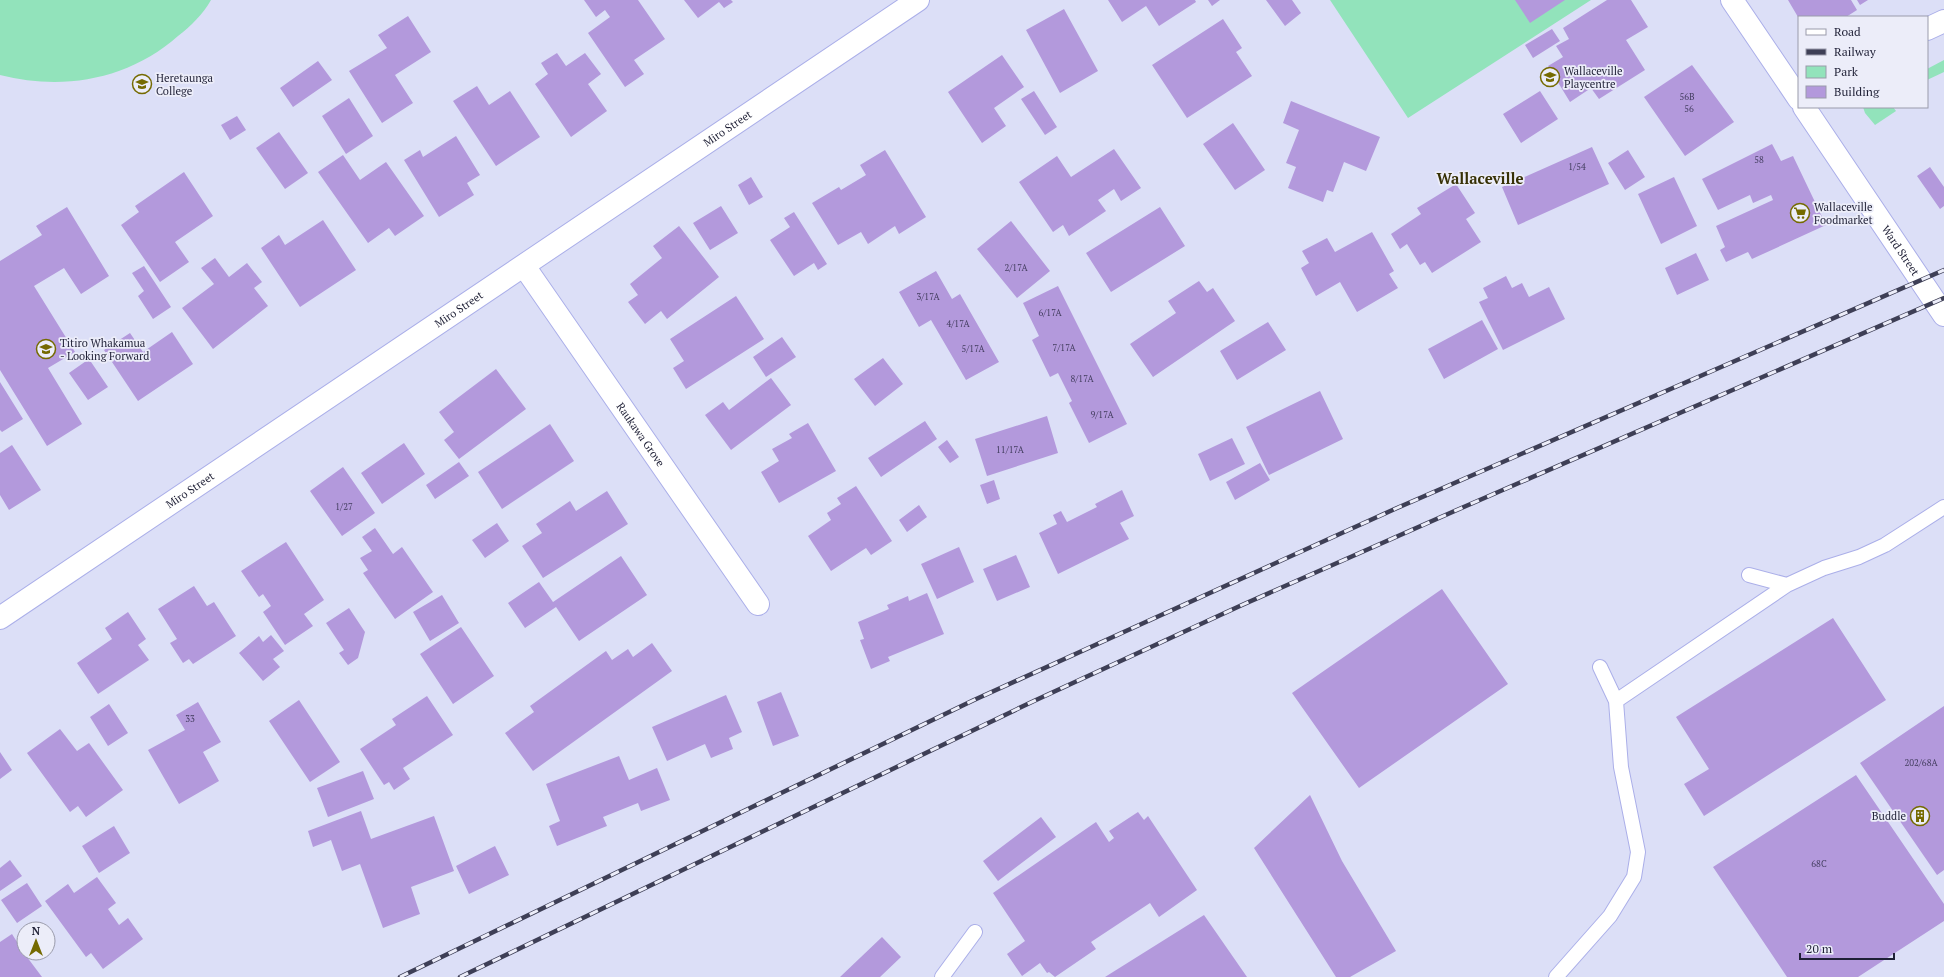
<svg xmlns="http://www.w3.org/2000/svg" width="1944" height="977" viewBox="0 0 1944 977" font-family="'PT Serif',serif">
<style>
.green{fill:#92e3bb}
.building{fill:#b399dc}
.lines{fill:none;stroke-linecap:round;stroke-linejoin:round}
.service-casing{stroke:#abafe9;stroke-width:16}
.minor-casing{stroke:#abafe9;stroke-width:24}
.tertiary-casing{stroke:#abafe9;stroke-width:24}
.service{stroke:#fff;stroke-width:14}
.minor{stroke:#fff;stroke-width:22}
.tertiary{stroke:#fff;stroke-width:22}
.rail-casing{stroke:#3e3f56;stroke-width:4.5}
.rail{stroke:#ecedf9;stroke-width:3;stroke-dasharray:9;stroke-linecap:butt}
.labels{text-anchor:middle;stroke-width:3.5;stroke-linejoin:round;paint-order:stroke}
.number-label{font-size:9px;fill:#443e60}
.poi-label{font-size:11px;fill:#1f2036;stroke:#ecedf9;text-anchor:start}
.street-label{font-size:11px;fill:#1f2036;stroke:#ecedf9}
.district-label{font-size:15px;font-weight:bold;fill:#373106;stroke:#ecedf9}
</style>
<rect width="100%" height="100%" fill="#dcdff7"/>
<path class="green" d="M0,0H211C203,14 191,26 178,36C128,80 63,91 0,75Z
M1330,0H1591L1408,118Z
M1944,60V72L1927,80V69Z
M1863,107H1893L1896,111L1875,125L1865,113Z"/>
<path class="building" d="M584,0H638L665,39L634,60L644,74L625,87L588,33L610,17L605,10L596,17Z
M684,0H731L733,2L724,8L719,2L698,18Z
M1108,0H1195L1196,2L1159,26L1146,6L1122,22Z
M1208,0H1220L1212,6Z
M1266,0H1292L1301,13L1285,26Z
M1515,0H1565L1530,23Z
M1607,0H1631L1648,27L1626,40L1645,70L1599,99L1591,88L1570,102L1548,66L1563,57L1556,46L1569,39L1563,28Z
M1788,0H1851L1857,10L1846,17H1798Z
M1857,0H1868L1860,5Z
M1064,9L1098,71L1060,93L1026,30Z
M408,16L431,52L395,75L413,103L382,123L349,71L387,48L378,35Z
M1223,19L1242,48L1236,52L1252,76L1187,118L1152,65Z
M1552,29L1560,41L1533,58L1525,45Z
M557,53L566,66L585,53L601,74L588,84L607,111L571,137L535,84L548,74L541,63Z
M1002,55L1024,87L994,108L1006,126L982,143L948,92Z
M318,61L332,80L293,107L280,88Z
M1692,65L1734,122L1685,156L1644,97Z
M477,86L489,105L510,91L540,137L496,166L453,101Z
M1034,91L1057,127L1045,135L1021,99Z
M1540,91L1558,119L1521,143L1503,114Z
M349,98L373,136L346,154L322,116Z
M1291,101L1380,137L1366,171L1344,162L1333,192L1327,190L1323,202L1288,188L1296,167L1286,163L1299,130L1283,123Z
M237,116L246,130L230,140L221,125Z
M1233,123L1265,170L1235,190L1203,144Z
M279,132L308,173L285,189L256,148Z
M456,136L480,175L467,183L474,195L439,217L404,160L420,150L423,157Z
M1772,144L1781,161L1793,156L1826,225L1752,259L1748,252L1726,262L1720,250L1725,247L1716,226L1773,200L1771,195L1753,203L1750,195L1718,210L1702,179Z
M1592,147L1609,184L1518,225L1502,187Z
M1114,149L1141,188L1121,201L1114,189L1098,200L1106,211L1069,236L1063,225L1053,232L1019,182L1057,156L1071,177Z
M885,150L926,217L899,234L895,226L868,244L861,232L838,245L812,203L839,187L841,190L866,175L860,165Z
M1628,150L1645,177L1625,190L1608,163Z
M343,155L360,180L386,162L424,216L395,236L389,228L368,243L318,172Z
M1930,167L1944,187V206L1940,209L1917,176Z
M184,172L213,216L175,242L189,262L160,282L121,225L139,212L135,206Z
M751,177L763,197L749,205L738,185Z
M1674,177L1697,226L1661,244L1638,194Z
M1456,184L1475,213L1466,219L1481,242L1432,273L1425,262L1420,265L1407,244L1400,249L1391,234L1421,214L1417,208Z
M721,206L738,233L710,250L693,223Z
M67,207L109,276L81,294L64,268L34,286L75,352L48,368L82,424L47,446L0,370V261L42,235L36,226Z
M1160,207L1185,246L1111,292L1086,253Z
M794,212L827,264L818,270L814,263L794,276L770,240L790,227L784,218Z
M323,220L356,270L300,307L261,248L279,235L285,245Z
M1011,221L1050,271L1017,298L977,249Z
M679,226L719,277L667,319L661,311L645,324L628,302L638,295L630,284L662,258L653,246Z
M1372,232L1394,271L1389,274L1398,288L1357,312L1340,282L1316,296L1301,268L1309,263L1302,251L1327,238L1335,252Z
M1696,253L1709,280L1677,295L1665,268Z
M215,258L229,277L247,263L262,282L254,288L268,306L213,349L182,308L214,284L201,268Z
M144,266L171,307L153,319L138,296L144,291L132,273Z
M936,271L952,299L960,294L999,362L966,380L931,320L919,327L899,292Z
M1506,276L1512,288L1522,283L1529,297L1549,287L1565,319L1503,350L1479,302L1488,298L1483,288Z
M1199,281L1207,292L1213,288L1235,321L1153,377L1130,344L1176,313L1168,301Z
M1058,286L1127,424L1089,443L1069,403L1072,401L1058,373L1050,377L1032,340L1039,336L1023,303Z
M736,296L764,339L686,389L673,368L684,361L670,339Z
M1482,320L1498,349L1444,379L1428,349Z
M1268,322L1286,350L1237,380L1220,351Z
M172,332L193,364L138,401L104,350L130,333L143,352Z
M782,337L796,357L766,377L753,357Z
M883,358L903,384L875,406L854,379Z
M89,359L108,387L88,400L69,373Z
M496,369L526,409L459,459L444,440L454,432L439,412Z
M771,378L791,405L731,450L705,415L723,402L729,410Z
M0,382L23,419L2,432L0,430Z
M1320,391L1343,439L1269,475L1246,427Z
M1047,416L1058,453L987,476L975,439Z
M925,421L937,439L881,477L868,458Z
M808,423L836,471L779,503L761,472L779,461L772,449L792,438L789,434Z
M550,424L574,461L502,509L478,472Z
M1232,438L1245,464L1210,481L1198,454Z
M947,440L959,457L950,463L938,447Z
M404,443L425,474L382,504L361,473Z
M12,445L41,490L9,510L0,495V453Z
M459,462L469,476L435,499L426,485Z
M1260,463L1270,480L1235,500L1226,482Z
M343,467L375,513L342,536L310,491Z
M994,480L1000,499L987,504L980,485Z
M856,486L892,541L871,555L866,548L831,571L808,536L831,520L827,513L841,504L837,498Z
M1122,490L1134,516L1120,523L1129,539L1058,574L1039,533L1057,524L1053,515L1061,511L1067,522L1097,507L1095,504Z
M607,491L628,524L543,578L522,546L542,533L536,524L570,501L576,511Z
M919,505L927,517L907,532L899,520Z
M497,523L509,541L485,558L472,540Z
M375,528L393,554L402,547L433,592L395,619L363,573L368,570L360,558L372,551L362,537Z
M286,542L324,600L304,614L313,626L285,645L263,612L271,606L263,594L259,597L241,571Z
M959,547L974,582L937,599L921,564Z
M1016,555L1030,587L997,601L983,569Z
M621,556L647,595L579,641L556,607L525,628L508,603L539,582L553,602Z
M194,586L207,606L214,602L236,636L193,664L189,659L183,663L170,643L177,639L158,609Z
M1442,589L1508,684L1359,788L1292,693Z
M927,593L944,634L888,657L890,661L871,669L860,640L864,639L858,622L889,609L887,605L908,596L909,601Z
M442,595L459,623L430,641L413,612Z
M349,608L365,632L358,658L348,665L339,653L344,650L326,623Z
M128,612L146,639L138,645L149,660L98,694L77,663L112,639L105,628Z
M1833,618L1886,700L1704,816L1684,784L1709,769L1676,717Z
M461,627L494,676L453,704L420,654Z
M271,635L284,651L273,659L280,667L263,681L239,653L259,636L263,642Z
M652,643L672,671L533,771L505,733L534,712L530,706L606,651L612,660L628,649L633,657Z
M781,692L799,736L773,746L757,702Z
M726,695L742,732L729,738L733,749L711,758L705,744L667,761L652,727Z
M427,696L453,735L403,768L410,779L394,790L389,782L384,785L360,749L396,725L392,719Z
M299,700L340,762L310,782L269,721Z
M198,702L221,742L203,752L219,781L179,804L148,750L185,730L176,715Z
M109,704L128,733L108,746L90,717Z
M1944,706V870L1937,875L1860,763Z
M60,729L77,751L89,743L123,790L86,817L78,806L70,812L27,753Z
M0,752L12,770L0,779Z
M619,756L629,780L657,768L670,800L641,811L638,803L603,817L607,826L557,846L549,826L560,821L546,784Z
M363,771L374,799L328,817L317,788Z
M1856,775L1944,904V921L1858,977H1787L1713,867Z
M1310,795L1342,861L1396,951L1350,977H1336L1254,848Z
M361,811L371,839L434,816L454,871L411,887L420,914L383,928L360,864L342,871L331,840L313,847L308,831Z
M1138,812L1144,820L1148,816L1197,890L1159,917L1150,903L1091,942L1096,949L1055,977L1049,972L1047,973L1040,963L1022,976L1007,954L1025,941L993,893L1096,822L1109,842L1114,838L1109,831Z
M1041,817L1056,837L998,881L983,861Z
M114,826L130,853L99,873L82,846Z
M495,846L509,875L469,894L456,866Z
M10,860L22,876L0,891V868Z
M97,877L116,903L108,909L119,925L128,918L143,939L103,969L91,953L86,957L45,901L68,884L74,893Z
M27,883L42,906L17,923L1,900Z
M1204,915L1247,977H1105Z
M12,934L24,953L42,977H0V942Z
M882,937L901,957L880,977H840Z"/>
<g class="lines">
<defs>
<path id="service" d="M1749,575L1787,585
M1600,667L1616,701
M942,977L975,932
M1556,977L1610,916L1634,877L1638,852L1621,767L1616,701L1787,585L1824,568L1859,557L1885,545L1944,507"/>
<g id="minor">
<path d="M1927,29L1944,21"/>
<path id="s1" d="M524,266L758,604"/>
</g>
<g id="tertiary">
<path d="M1732,0L1799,99"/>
<path id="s2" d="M1804,107L1944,315"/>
<path id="s3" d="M0,618L918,0"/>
</g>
</defs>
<use href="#service" class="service-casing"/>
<use href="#minor" class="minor-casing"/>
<use href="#tertiary" class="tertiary-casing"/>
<use href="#service" class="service"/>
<use href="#minor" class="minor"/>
<use href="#tertiary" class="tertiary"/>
<defs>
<path id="rail" d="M400,977L974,700L1137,626L1397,508L1944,270
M460,977L1036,700L1242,605L1466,506L1944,298"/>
</defs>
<use href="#rail" class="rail-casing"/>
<use href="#rail" class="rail"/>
</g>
<defs>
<symbol id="school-ring" viewBox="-11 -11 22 22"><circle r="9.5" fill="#ecedf9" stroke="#756a01" stroke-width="1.5"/><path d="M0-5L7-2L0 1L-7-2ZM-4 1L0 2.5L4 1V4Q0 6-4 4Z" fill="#756a01"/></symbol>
<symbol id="supermarket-ring" viewBox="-11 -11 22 22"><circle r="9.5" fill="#ecedf9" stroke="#756a01" stroke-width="1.5"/><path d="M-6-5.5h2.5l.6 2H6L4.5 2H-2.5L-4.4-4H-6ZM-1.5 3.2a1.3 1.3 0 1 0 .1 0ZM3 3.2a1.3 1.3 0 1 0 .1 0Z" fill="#756a01"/></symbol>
<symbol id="building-ring" viewBox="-11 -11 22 22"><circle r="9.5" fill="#ecedf9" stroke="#756a01" stroke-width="1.5"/><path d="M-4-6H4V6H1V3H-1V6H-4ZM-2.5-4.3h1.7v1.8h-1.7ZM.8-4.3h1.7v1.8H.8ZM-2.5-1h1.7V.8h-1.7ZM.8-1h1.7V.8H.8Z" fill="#756a01"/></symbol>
</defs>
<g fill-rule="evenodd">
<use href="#school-ring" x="1539" y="66" width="22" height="22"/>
<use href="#school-ring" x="131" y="73" width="22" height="22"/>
<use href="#supermarket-ring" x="1789" y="202" width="22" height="22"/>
<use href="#school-ring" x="35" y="338" width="22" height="22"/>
<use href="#building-ring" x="1909" y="805" width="22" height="22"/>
</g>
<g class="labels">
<g class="number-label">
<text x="1687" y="100">56B</text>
<text x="1689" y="112">56</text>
<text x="1759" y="163">58</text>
<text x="1577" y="170">1/54</text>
<text x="1016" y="271">2/17A</text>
<text x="928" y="300">3/17A</text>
<text x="1050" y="316">6/17A</text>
<text x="958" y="327">4/17A</text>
<text x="1064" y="351">7/17A</text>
<text x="973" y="352">5/17A</text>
<text x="1082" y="382">8/17A</text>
<text x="1102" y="418">9/17A</text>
<text x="1010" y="453">11/17A</text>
<text x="344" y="510">1/27</text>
<text x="190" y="722">33</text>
<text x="1921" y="766">202/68A</text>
<text x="1819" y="867">68C</text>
</g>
<g class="poi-label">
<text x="1564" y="75">Wallaceville<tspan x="1564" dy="13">Playcentre</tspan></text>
<text x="156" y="82">Heretaunga<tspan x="156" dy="13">College</tspan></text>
<text x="1814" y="211">Wallaceville<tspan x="1814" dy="13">Foodmarket</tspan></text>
<text x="60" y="347">Titiro Whakamua<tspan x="60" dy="13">- Looking Forward</tspan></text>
<text x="1906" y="820" text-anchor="end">Buddle</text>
</g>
<g class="street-label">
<text dy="4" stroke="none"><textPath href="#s3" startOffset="877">Miro Street</textPath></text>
<text dy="4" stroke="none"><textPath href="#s2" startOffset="173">Ward Street</textPath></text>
<text dy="4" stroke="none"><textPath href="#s3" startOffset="553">Miro Street</textPath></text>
<text dy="4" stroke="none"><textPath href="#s1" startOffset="205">Raukawa Grove</textPath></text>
<text dy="4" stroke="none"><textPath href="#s3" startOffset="229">Miro Street</textPath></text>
</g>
<g class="district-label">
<text x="1480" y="184">Wallaceville</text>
</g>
</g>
<rect x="1798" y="16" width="130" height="92" fill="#ecedf9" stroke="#9a9bab"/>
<rect x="1806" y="29" width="20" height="6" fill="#ffffff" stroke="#9a9bab"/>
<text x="1834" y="36" font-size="12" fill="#1f2036">Road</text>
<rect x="1806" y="49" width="20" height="6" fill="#3e3f56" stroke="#9a9bab"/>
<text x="1834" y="56" font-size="12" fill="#1f2036">Railway</text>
<rect x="1806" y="66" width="20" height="12" fill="#92e3bb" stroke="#9a9bab"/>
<text x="1834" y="76" font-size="12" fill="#1f2036">Park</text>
<rect x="1806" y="86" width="20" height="12" fill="#b399dc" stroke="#9a9bab"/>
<text x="1834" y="96" font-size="12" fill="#1f2036">Building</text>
<g transform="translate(36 941)"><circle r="19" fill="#ecedf9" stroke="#9a9bab"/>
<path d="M0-3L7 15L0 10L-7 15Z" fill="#756a01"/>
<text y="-6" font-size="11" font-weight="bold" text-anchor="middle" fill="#1f2036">N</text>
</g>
<path d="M1800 953v6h94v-6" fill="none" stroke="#1f2036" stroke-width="2"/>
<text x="1806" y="953" font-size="12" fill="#1f2036" stroke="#ecedf9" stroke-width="3" paint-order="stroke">20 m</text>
</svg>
